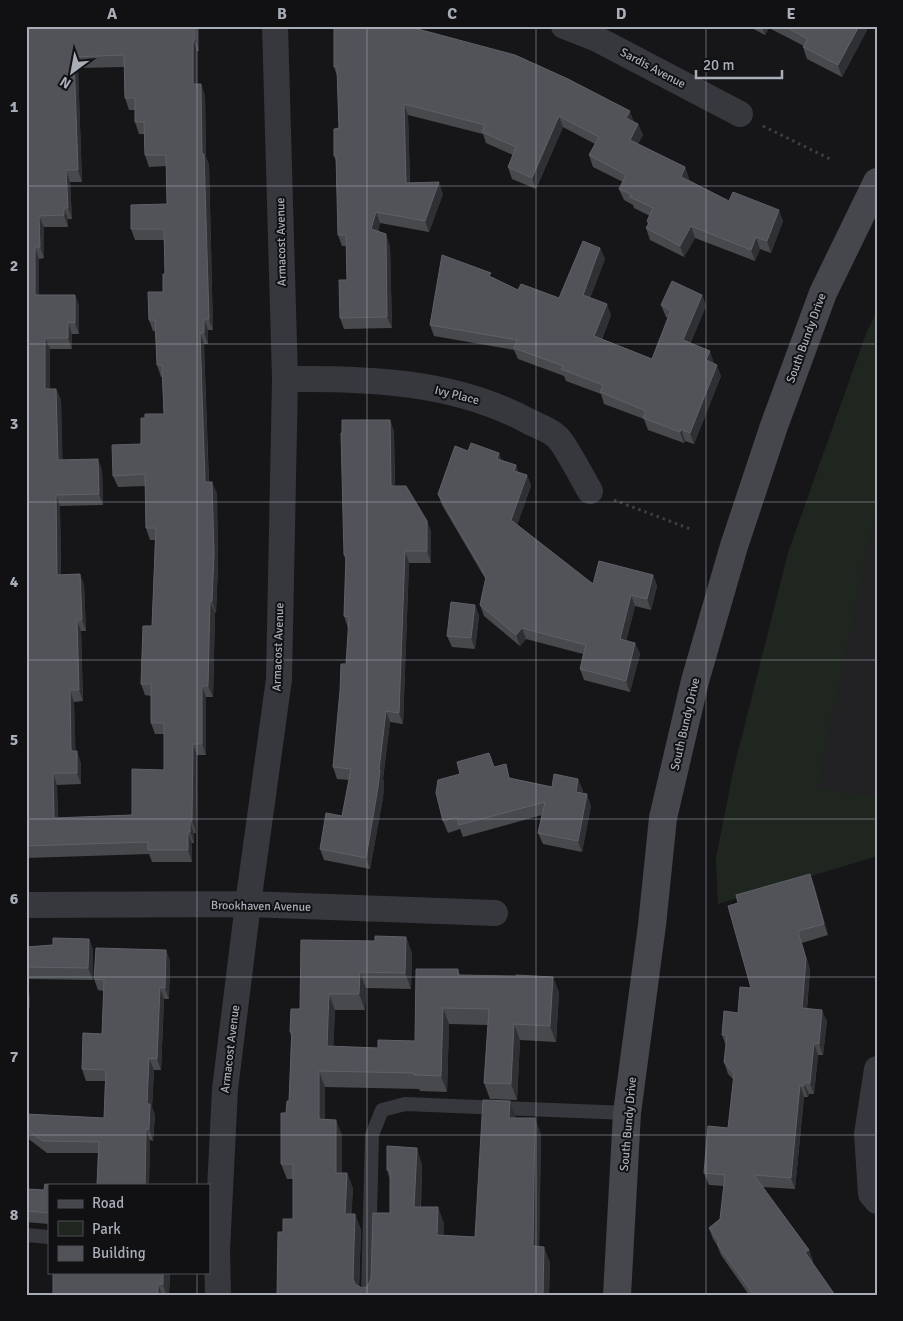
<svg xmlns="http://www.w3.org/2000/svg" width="903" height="1321" viewBox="0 0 903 1321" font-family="Signika,sans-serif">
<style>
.built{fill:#222225}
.green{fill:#1e261f}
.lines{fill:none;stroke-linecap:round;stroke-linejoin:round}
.path{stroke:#3d3f44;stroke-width:3;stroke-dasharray:2.5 4;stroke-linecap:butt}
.service{stroke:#37383d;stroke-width:14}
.minor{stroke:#37383d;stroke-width:26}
.secondary{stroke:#45474d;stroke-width:28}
.wall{fill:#47494d;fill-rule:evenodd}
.shaded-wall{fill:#2f3033}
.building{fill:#525359;stroke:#5f6168;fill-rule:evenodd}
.grid{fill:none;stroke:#a8adb8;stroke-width:1;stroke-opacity:0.55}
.labels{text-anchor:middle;stroke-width:4;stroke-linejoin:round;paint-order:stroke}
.street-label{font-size:12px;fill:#a8adb8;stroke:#111113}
.neatline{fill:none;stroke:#a8adb8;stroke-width:2}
.grid-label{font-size:16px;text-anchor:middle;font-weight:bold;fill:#a8adb8}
</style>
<rect width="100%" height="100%" fill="#161618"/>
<path class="built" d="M877,312V856L718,904L716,859L733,772L788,553L866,334Z"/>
<path class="green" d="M877,312V504L817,788L877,797V856L718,904L716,859L733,772L788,553L866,334Z"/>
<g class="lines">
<path class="path" d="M763,126L830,159
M614,500L693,530"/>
<path class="service" d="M26,1235L49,1237
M368,1295L372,1135L382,1110L405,1104L627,1113"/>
<path class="minor" d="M564,26L597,39L740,114
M285,379C368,378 455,381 530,422C538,426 549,430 556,436C564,442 584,481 590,491
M26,905L248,904L495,913
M877,1069L867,1134L871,1194L877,1201
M218,1295L217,1250L225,1089L248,904L279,679L285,379L275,26"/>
<path class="secondary" d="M617,1295L627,1113L652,925L663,818L695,681L734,546L774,426L823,293L877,182"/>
</g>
<path class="wall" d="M26,26H199V51H197V84L205,95L206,157L209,165L213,330H208V344H204L209,482L217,493L218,565L216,613L215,612L213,697H206V755H197L196,833H194V843H192V862H152L149,854L26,858ZM124,67L125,98L129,110H135V122L139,134H144L145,155L149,167L166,166L167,204L131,229L135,240H164L165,274L163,292L149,320L153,331H156L157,365L161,377H162L164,414L145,418L141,444L113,476L118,487L145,486L146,528L150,540H155L152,626L141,684L145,695L151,696V723L155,734H164V770L132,815L58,818L57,785L81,784V763L75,751L74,702L83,701L81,631H86L84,585L80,574L61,575L60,506L103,505L102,470L62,460L61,400L56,389H50V349H72V334H79V306L75,295H39V259L44,258V227H68V219H72L70,182H82L78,68Z
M347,26H375V28L638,124L643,135L638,144L685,167L689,179V180L729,201L783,221L771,253L760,249L755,261L695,238L684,257L650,240L646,228L648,225L647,221L650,216L634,208L633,205L624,200L619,189L623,182L593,167L589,155L595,144L563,127L536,189L512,179L508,167L513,155L486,143L483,134L408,115L410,183L443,194L429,232L380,223L378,232L390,246L392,328L344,329L340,318L347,280L346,246H342L338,235L336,161L334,156L339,128L337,76L334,67Z
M748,26H866L867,30L842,77L807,59L803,47L804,46L769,28L765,35Z
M600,248L605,259L590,298L611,315L602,339L652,359L668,318L666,317L661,305L702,295L706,306L690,344L714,363L721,376L694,444L685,441L684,443L648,430L644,419L604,404L601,394L566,381L564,376L518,359L514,350L434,336L430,325L492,277L518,290L559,298Z
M390,420L394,432L395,486L427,521L431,532V563H409L403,724L390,722L383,779L384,782L383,798L370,869L324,860L320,849L342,816L349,780L337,779L333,767L346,664L349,628H348L344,616L346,562L344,555Z
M468,451L499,453L501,460L516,465L518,472L527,475L531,486L517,525L593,584L653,575L657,586L651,610L635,606L626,641L635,643L640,654L630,692L584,680L580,669L583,654L526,639L520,646L484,616L480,605L486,580L442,505L438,494Z
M475,605L479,616L475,649L452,647L447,636Z
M494,767L510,778L552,787L583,790L582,793L591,806L582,852L543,844L538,833L542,815L463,837L460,829L448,833L443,821Z
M814,885L828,935L802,943L810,970L807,1009L827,1021L823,1055H818L814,1094H809L808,1097H804L795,1189L762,1187L809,1250L813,1261L812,1262L835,1295H749L721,1255L717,1245L713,1239L709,1228L720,1219L724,1186L709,1185L704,1173L728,1128L734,1080L728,1074L724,1062L726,1046L722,1035L738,1013L751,988Z
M406,937L412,953L411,989L366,988L365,1010H335L333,1047L378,1048L415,1041L458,969L460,975L553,977L559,993L556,1042L520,1040L517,1100L490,1099L484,1083L488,1025L449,1024L447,1092L420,1091L419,1089L325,1087V1119L342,1135V1173H347L353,1189L351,1214H355L361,1230L359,1287L362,1288L367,1287L371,1279L390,1213V1179L387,1170L422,1164L421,1207L444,1223L443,1236L475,1237L516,1118L541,1134L539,1246L550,1262L549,1295H277L283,1232L293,1219V1179H287L281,1164L286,1113L289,1101L291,1036L290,1032L300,1009L375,941Z
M89,939L93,950V980L28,979L30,1004L26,1024V947L53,945Z
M166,950L170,961L169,999H164L161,1070H154L152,1107L155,1115L153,1141L150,1140L149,1185H97L98,1153H47L26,1137V1114L104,1118L105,1081H86L82,1069L102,1034L104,991L98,990L94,979Z
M49,1185V1224L26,1222V1189L44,1190Z
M53,1272H170L169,1295H53Z"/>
<path class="shaded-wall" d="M195,26H199V51L195,40Z
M762,26H768L769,28L765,35Z
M859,26H866L867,30L842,77L838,65Z
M193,40L197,51V96L193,84Z
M74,57L78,68L82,182L78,170Z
M201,84L205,95L206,157L209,165L213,330L209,319L202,154Z
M404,104L408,115L410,194L406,183Z
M630,111L634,122L626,118Z
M559,116L563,127L536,189L532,178Z
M638,124L643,135L634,152L630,140Z
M685,167L689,179L685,188L681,177Z
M66,170L70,182L72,219L68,208Z
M439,182L443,194L429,232L425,221Z
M64,208L68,219V227L64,215Z
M779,210L783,221L771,253L767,241Z
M376,212L380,223L376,241L371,229Z
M39,216L44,227V258L40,247Z
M691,226L695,238L684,257L680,246Z
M386,234L390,246L392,328L387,317Z
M756,237L760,249L755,261L751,250Z
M35,247L39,259V306L35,295Z
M600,248L605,259L587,306L583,295Z
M75,295L79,306V334L75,323Z
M702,295L706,306L687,352L683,340Z
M607,304L611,315L598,348L594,336Z
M204,319L208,330V344L204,333Z
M68,322L72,334V349L68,338Z
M200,333L204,344L209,493L205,482Z
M45,338L50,349V401L45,389Z
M710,351L714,363L711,372L706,360Z
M717,365L721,376L694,444L690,433Z
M56,389L61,400L63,471L58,460Z
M390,420L394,432L395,497L391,486Z
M681,429L685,441L684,443L680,432Z
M499,453L503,464L497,459Z
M98,459L102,470L103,505L99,494Z
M516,465L520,477L514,471Z
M527,475L531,486L515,531L511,520Z
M212,482L217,493L218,565L216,613L212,601Z
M56,495L60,506L61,586L57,575Z
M427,521L431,532V563L427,551Z
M405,551L409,563L403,724L399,713Z
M80,574L84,585L86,631L82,620Z
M653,575L657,586L651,610L647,599Z
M631,595L635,606L624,650L620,639Z
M210,601L215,612L213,697L208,686Z
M475,605L479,616L475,649L471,638Z
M77,620L81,631L83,701L79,690Z
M522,628L526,639L520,646L516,635Z
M635,643L640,654L630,692L626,681Z
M202,686L206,697V755L202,744Z
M70,690L74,702L76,763L71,751Z
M386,711L390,722L383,779L384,782L383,798L370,869L366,858L379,770Z
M193,744L197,755L196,833L192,821Z
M77,751L81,763V784L77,773Z
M53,773L57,785L58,829L54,818Z
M578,779L583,790L580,803L576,792Z
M587,794L591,806L582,852L578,841Z
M190,821L194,833V843L190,832Z
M188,832L192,843V862L188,850Z
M810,874L814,885L828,935L824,924Z
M798,931L802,943L810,970L806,1019L802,1008Z
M406,937L412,953L411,989L405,973Z
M89,939L93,950V980L88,968Z
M166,950L170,961L169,999L165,988Z
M360,972L366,988L365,1010L359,994Z
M26,975L28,979L30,1004L26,1024Z
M553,977L559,993L556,1042L550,1026Z
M160,987L164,999L161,1070L157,1059Z
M329,994L335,1010L333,1062L327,1046Z
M443,1008L449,1024L447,1092L441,1076Z
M822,1010L827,1021L823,1055L819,1044Z
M514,1024L520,1040L517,1100L511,1084Z
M814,1043L818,1055L814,1094L810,1083Z
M149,1058L154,1070L152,1107L155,1115L153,1141L149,1129L147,1104Z
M319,1071L325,1087V1135L319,1119Z
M804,1083L809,1094L808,1097L804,1086Z
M800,1085L804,1097L795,1189L791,1178Z
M510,1101L516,1117L515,1134L509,1118Z
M535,1118L541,1134L539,1262L533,1246Z
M336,1120L342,1135V1189L336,1173Z
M146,1129L150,1140L149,1185H145Z
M417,1148L422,1164L420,1222L414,1207Z
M347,1173L353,1189L351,1230L345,1214Z
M438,1207L444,1223L443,1251L437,1235Z
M355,1214L361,1230L359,1295L353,1279Z
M544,1247L550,1262L549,1295H543Z
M809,1250L813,1261L809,1264L805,1252Z
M163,1272H170L169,1295H166L163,1284Z
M158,1284L162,1295H158Z"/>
<path class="building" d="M26,26H195V40H193V84H201L202,154H204L209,319H204V333H200L205,482H212L214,554L212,601H210L208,686H202V744H193L192,821H190V832H188V850H148V842L26,846ZM124,55L125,98H135V122H144L145,155H166L167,204L131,205V229H164L165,274H163V292H148L149,320H155L157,365H162L164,414H145V418H141V444L112,445L113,476L145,474L146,528H156L152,626H143L141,684H151V723H164V770L132,769V815L54,818L53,773H77V751H71L70,690H79L77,620H82L80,574L57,575L56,495L99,494L98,459L58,460L56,389H45V338H68V322L75,323V295H35V247H40L39,216L64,215V208H68L66,170H78L74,57Z
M347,26H371V28H414L515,55L568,79L630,111L626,118L638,124L630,140L685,167L681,177L729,201L733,192L779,210L767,241L756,237L751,250L691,226L680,246L646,228L649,223L647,221L653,208L630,197L631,194L619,189L626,175L589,155L599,137L559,116L532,178L508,167L516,147L482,132L485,125L404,104L406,183L439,182L425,221L376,212L371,229L386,234L387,317L340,318L339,280H347L346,235H338L336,156H334V129L339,128L337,67H334V28H347Z
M784,26H859L838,65L803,47L808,39Z
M583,241L600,248L583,295L607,304L594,336L652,359L671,310L661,305L672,281L702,295L683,340L710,351L706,360L717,365L690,433L681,429L680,432L643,418L646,411L600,392L603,385L561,369L563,366L514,348L517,340L430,325L442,255L491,273L489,276L518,290L521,284L559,298Z
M342,420H390L391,486H406L427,521V551H405L399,713L386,711L379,770H380L378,787L366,858L320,849L326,813L342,816L351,769L333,767L340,691L341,664H346L349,617L344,616L346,555H344L341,433H342Z
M471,443L499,453L497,459L516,465L514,471L527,475L511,520L593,584L599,561L653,575L647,599L631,595L620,639L635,643L626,681L580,669L586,645L522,628L516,635L480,605L486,577L438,494L455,446L468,451Z
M451,602L475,605L471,638L447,636Z
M489,753L494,767L506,764L509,778L552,787L554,774L578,779L576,792L587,794L578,841L538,833L545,802L459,825L457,817L443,821L436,793L438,780L460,774L457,762Z
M810,874L824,924L798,931L806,959L802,1008L822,1010L819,1044L814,1043L810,1083H804V1086L800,1085L791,1178L754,1175L809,1250L805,1252L835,1295H754L717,1244L719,1242L709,1228L720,1219L725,1175L704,1173L708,1126L728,1128L734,1074L724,1062L727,1035H722L724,1011L738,1013L740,987L751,988L728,906L738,903L736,895Z
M375,936L406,937L405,973L360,972L359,994H329L327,1046L378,1048V1040L415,1041L416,969H458V975L516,976V975L553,977L550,1026L514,1024L511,1084L484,1083L489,1009L443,1008L441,1076L414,1075V1073L319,1071V1119L336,1120V1173H347L345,1214H355L353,1279L355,1284L362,1288L367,1287L371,1279L373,1213H390V1170H387V1146L417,1148L414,1207H438L437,1235L475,1237L483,1100L510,1101L509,1118H535L533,1246L544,1247L543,1295H277L278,1232H283V1219H293V1164H281V1113H286L287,1101H289L292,1032H290L291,1009H300L301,940L375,941Z
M53,938L89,939L88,968L26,967V947L53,945Z
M96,948L166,950L165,988L160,987L157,1059L149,1058L147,1104H150L149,1129H146L145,1185H97L99,1142L43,1141L26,1129V1114L104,1118L106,1070L82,1069L83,1033L102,1034L104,980L94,979Z
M45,1184L52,1185H49V1213L26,1211V1189L44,1190Z
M53,1272H163V1284H158V1295H53Z"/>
<path class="grid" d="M197,26V1185M367,26V1295M536,26V1295M706,26V1295M26,186H877M26,344H877M26,502H877M26,660H877M26,819H877M26,977H877M26,1135H877M197,1272V1295"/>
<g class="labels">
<g class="street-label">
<text transform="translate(653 68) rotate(28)" y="4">Sardis Avenue</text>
<text transform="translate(281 242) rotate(-91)" y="4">Armacost Avenue</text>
<text transform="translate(806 338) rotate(-70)" y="4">South Bundy Drive</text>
<text transform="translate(457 395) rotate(14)" y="4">Ivy Place</text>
<text transform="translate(278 647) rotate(-88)" y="4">Armacost Avenue</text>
<text transform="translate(685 724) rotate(-77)" y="4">South Bundy Drive</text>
<text transform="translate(261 906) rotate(1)" y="4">Brookhaven Avenue</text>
<text transform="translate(230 1049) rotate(-83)" y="4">Armacost Avenue</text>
<text transform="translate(628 1124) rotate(-85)" y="4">South Bundy Drive</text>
</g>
</g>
<rect width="903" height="1321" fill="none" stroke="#111113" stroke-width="55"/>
<rect x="48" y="1184" width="162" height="90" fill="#111113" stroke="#4d4f55"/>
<rect x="58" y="1200" width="25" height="8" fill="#45474d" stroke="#4d4f55"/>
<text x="92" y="1208" font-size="15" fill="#a8adb8">Road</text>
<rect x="58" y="1221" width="25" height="15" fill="#1e261f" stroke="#4d4f55"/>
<text x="92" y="1234" font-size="15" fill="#a8adb8">Park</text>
<rect x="58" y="1246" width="25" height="15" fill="#525359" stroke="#4d4f55"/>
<text x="92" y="1258" font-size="15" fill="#a8adb8">Building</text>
<g transform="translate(72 72) rotate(212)" stroke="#111113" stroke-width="4" paint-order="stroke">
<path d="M0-4L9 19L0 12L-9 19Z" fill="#a8adb8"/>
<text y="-8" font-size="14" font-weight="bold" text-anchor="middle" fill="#a8adb8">N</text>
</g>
<path d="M696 70v8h86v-8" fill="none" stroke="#a8adb8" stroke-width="2.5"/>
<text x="703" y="70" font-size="15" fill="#a8adb8" stroke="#111113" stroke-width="4" paint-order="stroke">20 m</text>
<rect x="28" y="28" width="848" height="1266" class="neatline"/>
<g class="grid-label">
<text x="112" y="19">A</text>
<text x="282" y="19">B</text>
<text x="452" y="19">C</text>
<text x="621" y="19">D</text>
<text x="791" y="19">E</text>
<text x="14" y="112">1</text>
<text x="14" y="271">2</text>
<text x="14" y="429">3</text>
<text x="14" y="587">4</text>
<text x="14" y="745">5</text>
<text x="14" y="904">6</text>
<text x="14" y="1062">7</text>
<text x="14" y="1220">8</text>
</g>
</svg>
